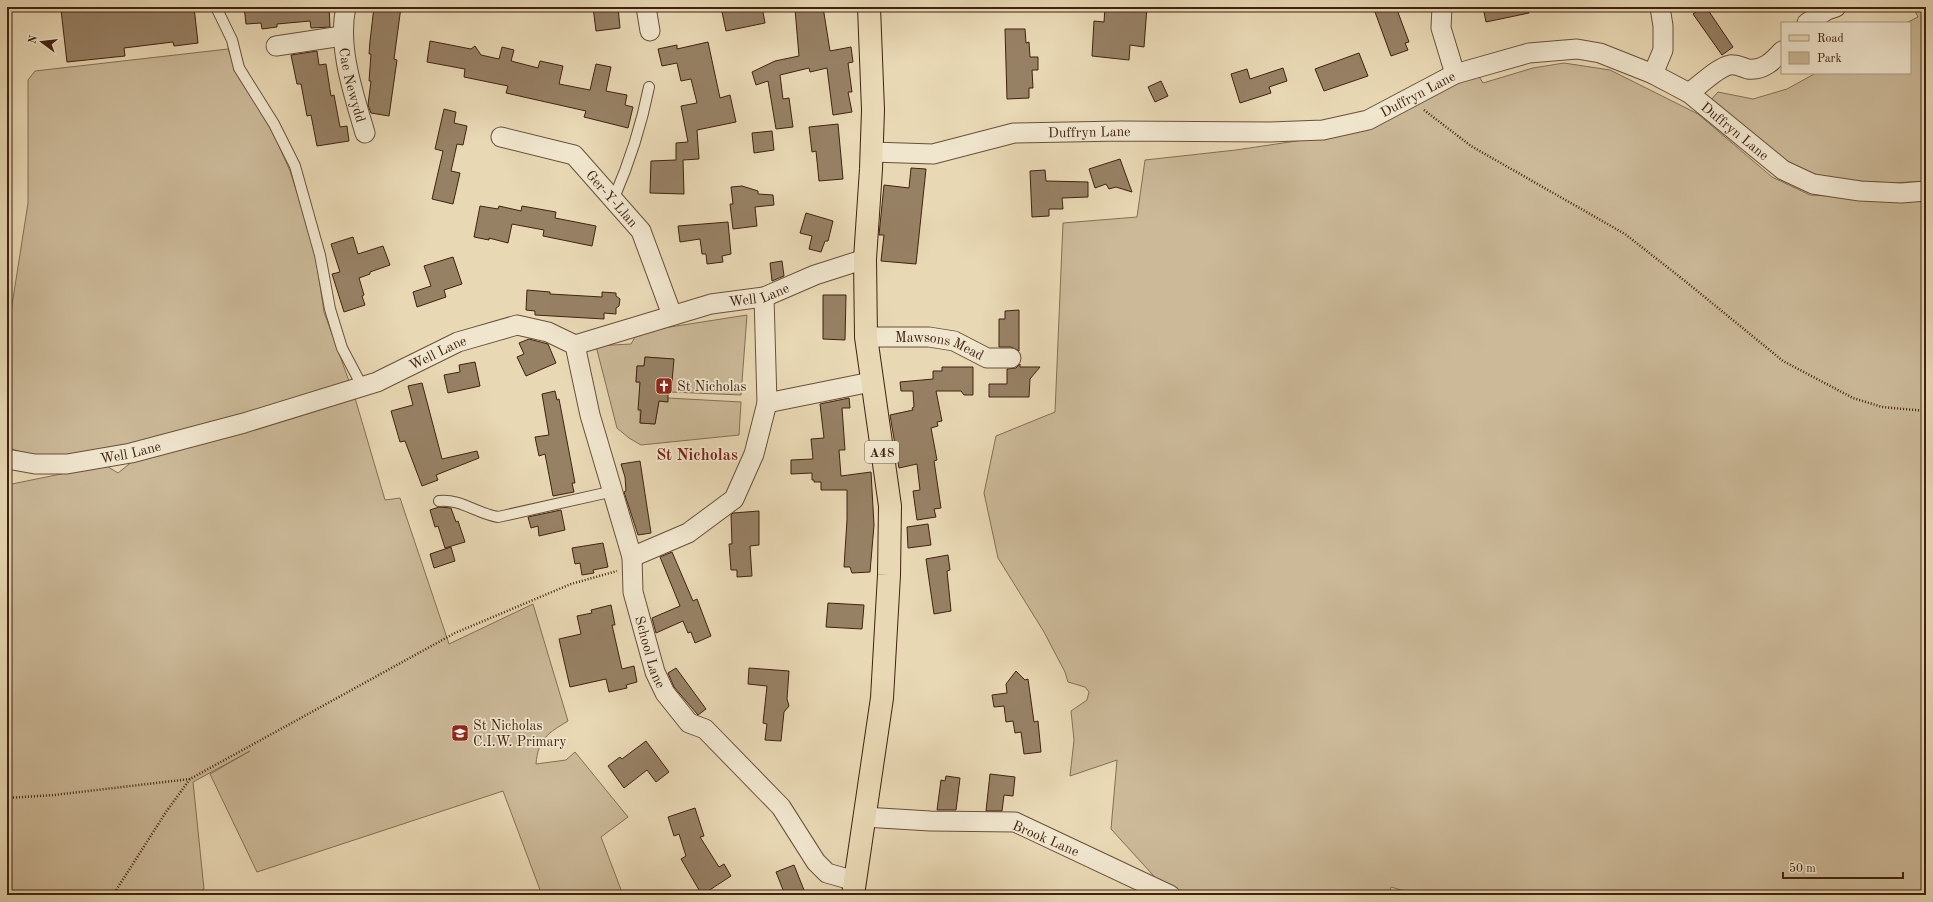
<svg xmlns="http://www.w3.org/2000/svg" width="1933" height="902" viewBox="0 0 1933 902" font-family="'Old Standard TT',serif">
<style>
.green{fill:#cbb998;stroke:#866e54}
.building{fill:#978165;stroke:#40220f}
.lines{fill:none;stroke-linecap:round;stroke-linejoin:round}
.lane-casing{stroke:#6a5038;stroke-width:12}
.street-casing{stroke:#6a5038;stroke-width:21}
.primary-casing{stroke:#40220f;stroke-width:24}
.path{stroke:#40220f;stroke-width:2.5;stroke-dasharray:1 2;stroke-linecap:butt}
.lane{stroke:#f0e6ce;stroke-width:10}
.street{stroke:#f0e6ce;stroke-width:19}
.primary{stroke:#e8d8b4;stroke-width:22}
.labels{text-anchor:middle;stroke-width:3.5;stroke-linejoin:round;paint-order:stroke}
.shield{fill:#f0e6ce;stroke:#755d48;stroke-width:1}
.shield-label{font-size:13px;font-weight:bold;fill:#40220f}
.street-label{font-size:14px;fill:#40220f;stroke:#f0e6ce}
.poi-label{font-size:14px;fill:#40220f;stroke:#f0e6ce;text-anchor:start}
.quarter-label{font-size:16px;font-weight:bold;fill:#7a1f14;stroke:#f0e6ce}
</style>
<rect width="100%" height="100%" fill="#e8d8b4"/>
<filter id="stains"><feTurbulence type="fractalNoise" baseFrequency=".005" numOctaves="4"/><feColorMatrix values="0 0 0 0 .2 0 0 0 0 .09 0 0 0 0 .02 0 0 0 .5 -.17"/></filter>
<radialGradient id="worn" r=".72"><stop offset=".6" stop-color="#630" stop-opacity="0"/><stop offset="1" stop-color="#630" stop-opacity=".3"/></radialGradient>
<path class="green" d="M1913,7H1926V181L1893,183L1839,180L1813,176L1784,161L1772,149L1709,102L1718,92L1753,99L1787,89L1816,73H1910V23H1906L1918,17Z
M228,49L238,75L272,130L290,171L314,245L324,312L349,381L237,418L91,457L51,461L12,449L7,446V337L28,203V80L35,71Z
M1564,63L1610,70L1698,114L1772,177L1810,195L1909,200L1926,197V895H1418L1391,887L1389,895H1182L1162,885L1111,829L1117,760L1070,776L1074,740L1071,711L1087,700L1089,692L1085,687L1068,682L1065,672L1044,632L998,558L984,493L996,436L1055,412L1063,223L1137,217L1145,160L1236,150L1330,136L1477,73L1483,83L1533,68Z
M747,315L741,395L671,392L673,359L645,357L644,366H637L636,382H640V423L655,424L659,401L667,402L668,398L741,402L739,435L641,445L629,438L617,428L596,346L631,344L638,332Z
M355,398L385,500L400,498L449,644L533,604L568,721C548,733 538,739 536,764L566,760L575,752L628,817L601,837L623,895H542L503,791L257,872L210,774L250,751L193,782L204,889L193,895H7V485L105,465L118,473L133,461L290,419Z"/>
<path class="building" d="M84,7H194L198,43L174,46L173,42L124,48L125,56L67,62L61,10Z
M244,7H329L330,27L311,28L310,21L277,24V27L262,29L261,23L246,24Z
M374,7H401L394,59L397,60L389,116L371,113L368,105L371,81H369L371,54H369L370,41Z
M593,7H618L620,28L596,31Z
M721,7H762L765,23L726,31Z
M804,7H823L830,51L851,47L853,62L848,63L852,92H848L852,112L833,115L827,68L810,72L809,68L780,75L783,99L789,98L793,127L776,129L768,81L756,85L752,72L775,61L799,56L795,9Z
M1105,7H1147L1144,47L1130,45L1129,60L1092,56L1094,21L1104,22Z
M1376,7H1396L1409,42L1405,43L1408,50L1391,56L1375,12L1377,11Z
M1483,7H1528L1529,13L1486,22Z
M1703,7H1706L1733,47L1722,55L1693,14Z
M1005,29H1025L1026,43L1029,42L1030,57H1038V70H1032L1033,88H1029V98L1007,99Z
M430,41L471,49L475,46L481,55L499,59L502,47L514,50L511,61L538,68L540,61L563,66L559,84L590,90L596,64L611,67L606,91L627,95L625,105L633,107L628,128L584,117L586,111L506,93L508,86L464,77L465,69L427,62Z
M708,42L720,98L730,95L736,122L697,130L699,159L683,160L684,194L650,193L651,161L676,160V143L688,142L681,106L697,103L691,79L681,81L677,63L662,66L658,49L677,45V49Z
M317,51L319,65L326,64L331,96L334,95L340,127L347,126L349,141L317,146L311,115L307,116L301,84H297L291,55Z
M1359,53L1368,76L1324,91L1315,69Z
M1283,68L1287,81L1269,87L1271,93L1240,103L1231,74L1247,69L1250,79Z
M1161,81L1168,96L1155,102L1148,87Z
M444,109L456,112L454,123L467,126L463,145L457,144L451,171L460,173L453,204L432,199L443,151L435,149Z
M838,124L843,179L819,181L816,151L812,152L809,127Z
M772,131L774,150L754,153L752,133Z
M1120,159L1132,192L1116,187L1109,189L1106,184L1095,188L1089,169Z
M911,168L926,169L916,264L881,261L884,235H879L884,185L909,188Z
M1045,170L1046,181L1088,182V197L1062,198L1063,209H1049V216L1032,217L1030,171Z
M742,186L758,191V194L773,195L774,205L755,207L757,226L733,229L730,204H733L731,187Z
M480,206L498,209L499,206L521,211L522,206L556,212L555,218L596,226L592,246L543,236L544,230L512,224L508,243L489,238V240L474,237Z
M806,213L833,221L828,241H825L821,252L809,249L812,236L800,233Z
M728,222L731,254L722,256L723,262L707,264L706,254H702L700,239L680,242L678,226Z
M353,237L358,254L383,246L390,265L370,272V274L359,278L364,295L362,296L365,305L344,312L332,274L340,272L331,244Z
M453,257L462,284L444,290L446,297L417,307L413,292L431,286L424,266Z
M782,261L784,276L772,281L770,263Z
M527,290L550,292V294L602,297V292L616,293V296L620,299L619,306L616,308V314L604,313V319L535,315V311L526,310Z
M823,295H846L845,340L823,339Z
M1019,310V351L1011,347H999V319H1005V311Z
M529,339L548,344L556,363L526,376L517,357L524,354L519,343Z
M645,357L674,359L671,392L668,393V402L659,401L655,424L640,423L641,410H638L640,382H636L637,366H644Z
M475,362L480,386L448,393L444,375L460,372L459,365Z
M1020,364V367H1040L1030,379L1029,397H989V384H1007V369L1016,368Z
M942,367H973V395H964L961,391H936L942,421L937,422L938,426L931,428L937,460L934,461L941,508L934,509L936,517L917,520L913,491L920,490L917,464L899,468L890,415L913,410L912,408L914,407L913,391H901L900,382L933,379V371H942Z
M422,383L442,459L477,451L479,458L436,475L438,480L422,486L405,441L400,442L391,411L413,405L408,386Z
M555,391L557,400L559,399L575,483H572L574,492L553,496L545,454L539,456L535,437L549,435L542,394Z
M849,398L850,408H842L845,450H839L841,476L871,472L874,525L870,572L852,573L850,567H844L847,520V490H821V482H814V480H812V473L791,474V460L813,459L811,439L824,438L820,404Z
M640,461L651,533L638,535L624,492L626,491L625,477L621,464Z
M439,507L451,508L456,522L458,521L465,542L445,548L438,526L435,527L430,510Z
M561,510L565,530L539,536L538,526L531,528L528,517Z
M759,511V545L750,546L752,576L737,577V570H731L729,544H732L731,515L733,513Z
M928,524L931,545L908,548L907,527Z
M603,543L608,567L593,570L594,573L582,575L580,563L575,564L572,548Z
M451,547L455,561L434,568L430,554Z
M672,552L693,601L697,599L711,636L695,643L691,632L688,633L683,621L656,633L652,618L680,606L660,557Z
M948,555L950,570L947,571L951,611L934,614L926,559Z
M828,603L864,605L862,629L826,627Z
M611,605L615,625H612L622,669L634,666L637,682L626,685L627,688L609,692L606,679L570,687L559,639L581,634L577,616L592,613L591,610Z
M676,668L706,709L698,715L674,687L668,673Z
M749,668L789,671L787,699L789,706L784,712L781,741L765,740L767,724L763,723L767,686L748,684Z
M1016,671L1025,680L1028,679L1034,722L1038,721L1041,752L1024,754L1021,732L1015,733L1013,721L1006,722L1004,706L994,707L992,695L1007,693L1006,684Z
M646,741L669,772L656,782L647,770L624,788L608,766L620,757L622,759Z
M990,774L1015,777L1013,796L1004,795L1002,811H986Z
M946,776L960,778L956,810H937L941,780L945,781Z
M695,808L704,836L700,837L719,867L724,864L731,876L702,895L681,859L686,856L679,834L674,836L668,817Z
M794,865L806,895H785L776,872Z"/>
<g class="lines">
<defs>
<path id="lane" d="M216,7L232,40L239,68L274,124L295,166L320,255L330,309L342,348L362,386
M614,198C630,161 641,127 649,87
M439,501C459,498 478,514 498,517L614,491"/>
<g id="street">
<path id="s1" d="M346,7C337,47 354,95 365,133"/>
<path d="M646,7L650,31"/>
<path d="M1442,7L1441,28L1455,74"/>
<path d="M1807,23L1827,10L1836,7"/>
<path d="M276,46L342,36"/>
<path d="M1653,74L1663,50V26L1660,7"/>
<path d="M1689,93C1699,86 1718,67 1730,65C1737,64 1741,67 1748,69C1763,71 1773,61 1782,51"/>
<path id="s2" d="M501,137L574,155L641,231L672,315"/>
<path id="s3" d="M872,152L933,154L1014,133L1121,131L1269,132L1323,130L1368,120L1455,74L1529,53L1577,49L1600,53L1653,74L1689,93L1783,170L1813,184L1860,191L1901,193L1926,191"/>
<path id="s4" d="M866,337H929L954,341L987,358H1011"/>
<path id="s5" d="M575,345L590,415L632,557L633,592L655,672L665,693L689,723L705,729L781,807L816,862L827,873L855,881"/>
<path d="M767,403L871,382"/>
<path id="s6" d="M7,459L35,464H67L131,453L244,423L377,382L458,342L517,325L548,332L575,345L711,304L764,297L815,275L865,259"/>
<path d="M632,557L688,533L734,499L754,454L767,403L764,297"/>
<path d="M864,817L930,821L1015,822L1170,895"/>
</g>
<path id="primary" d="M853,895L882,698L889,575L890,506L866,337L865,259L871,169L873,110L869,7"/>
</defs>
<use href="#lane" class="lane-casing"/>
<use href="#street" class="street-casing"/>
<use href="#primary" class="primary-casing"/>
<path class="path" d="M1424,110L1471,146L1625,234L1685,281L1783,361L1853,398L1882,407L1926,411
M7,798L54,795L190,779
M113,895L166,812L190,779L455,633L571,584L617,571"/>
<use href="#lane" class="lane"/>
<use href="#street" class="street"/>
<use href="#primary" class="primary"/>
</g>
<defs>
<symbol id="church-square" viewBox="-11 -11 22 22"><rect x="-9" y="-9" width="18" height="18" rx="4" fill="#8f2418" stroke="#f0e6ce"/><path d="M-1.2-6h2.4v3.5h3.3v2.4h-3.3V6h-2.4V-.1h-3.3v-2.4h3.3Z" fill="#fff"/></symbol>
<symbol id="school-square" viewBox="-11 -11 22 22"><rect x="-9" y="-9" width="18" height="18" rx="4" fill="#8f2418" stroke="#f0e6ce"/><path d="M0-5L7-2L0 1L-7-2ZM-4 1L0 2.5L4 1V4Q0 6-4 4Z" fill="#fff"/></symbol>
</defs>
<g fill-rule="evenodd">
<use href="#church-square" x="654" y="376" width="20" height="20"/>
<use href="#school-square" x="450" y="723" width="20" height="20"/>
</g>
<g class="labels">
<rect class="shield" x="865" y="441" width="34" height="22" rx="3"/>
<g class="shield-label">
<text x="882" y="457">A48</text>
</g>
<g class="street-label">
<text dy="5" stroke="none"><textPath href="#s1" startOffset="79">Cae Newydd</textPath></text>
<text dy="5" stroke="none"><textPath href="#s3" startOffset="556">Duffryn Lane</textPath></text>
<text dy="5" stroke="none"><textPath href="#s3" startOffset="904">Duffryn Lane</textPath></text>
<text dy="5" stroke="none"><textPath href="#s3" startOffset="220">Duffryn Lane</textPath></text>
<text dy="5" stroke="none"><textPath href="#s2" startOffset="133">Ger-Y-Llan</textPath></text>
<text dy="5" stroke="none"><textPath href="#s6" startOffset="786">Well Lane</textPath></text>
<text dy="5" stroke="none"><textPath href="#s4" startOffset="75">Mawsons Mead</textPath></text>
<text dy="5" stroke="none"><textPath href="#s6" startOffset="449">Well Lane</textPath></text>
<text dy="5" stroke="none"><textPath href="#s6" startOffset="125">Well Lane</textPath></text>
<text dy="5" stroke="none"><textPath href="#s5" startOffset="317">School Lane</textPath></text>
<text transform="translate(1046 838) rotate(23)" y="5">Brook Lane</text>
</g>
<g class="poi-label">
<text x="677" y="391">St Nicholas</text>
<text x="473" y="730">St Nicholas<tspan x="473" dy="16">C.I.W. Primary</tspan></text>
</g>
<g class="quarter-label">
<text x="697" y="460">St Nicholas</text>
</g>
</g>
<rect width="1933" height="902" fill="none" stroke="#e8d8b4" stroke-width="24"/>
<rect x="8" y="8" width="1917" height="886" fill="none" stroke="#40220f" stroke-width="2"/>
<rect x="12" y="12" width="1909" height="878" fill="none" stroke="#40220f"/>
<rect x="1781" y="22" width="130" height="52" fill="#f0e6ce" stroke="#aa9882"/>
<rect x="1789" y="35" width="20" height="6" fill="#e8d8b4" stroke="#aa9882"/>
<text x="1817" y="42" font-size="12" fill="#40220f">Road</text>
<rect x="1789" y="52" width="20" height="12" fill="#cbb998" stroke="#aa9882"/>
<text x="1817" y="62" font-size="12" fill="#40220f">Park</text>
<g transform="translate(42 42) rotate(285)" stroke="#f0e6ce" stroke-width="3" paint-order="stroke">
<path d="M0-3L7 15L0 10L-7 15Z" fill="#40220f"/>
<text y="-6" font-size="11" font-weight="bold" text-anchor="middle" fill="#40220f">N</text>
</g>
<path d="M1783 872v6h120v-6" fill="none" stroke="#40220f" stroke-width="2"/>
<text x="1789" y="872" font-size="12" fill="#40220f" stroke="#f0e6ce" stroke-width="3" paint-order="stroke">50 m</text>
<rect width="100%" height="100%" filter="url(#stains)"/>
<rect width="100%" height="100%" fill="url(#worn)"/>
</svg>
